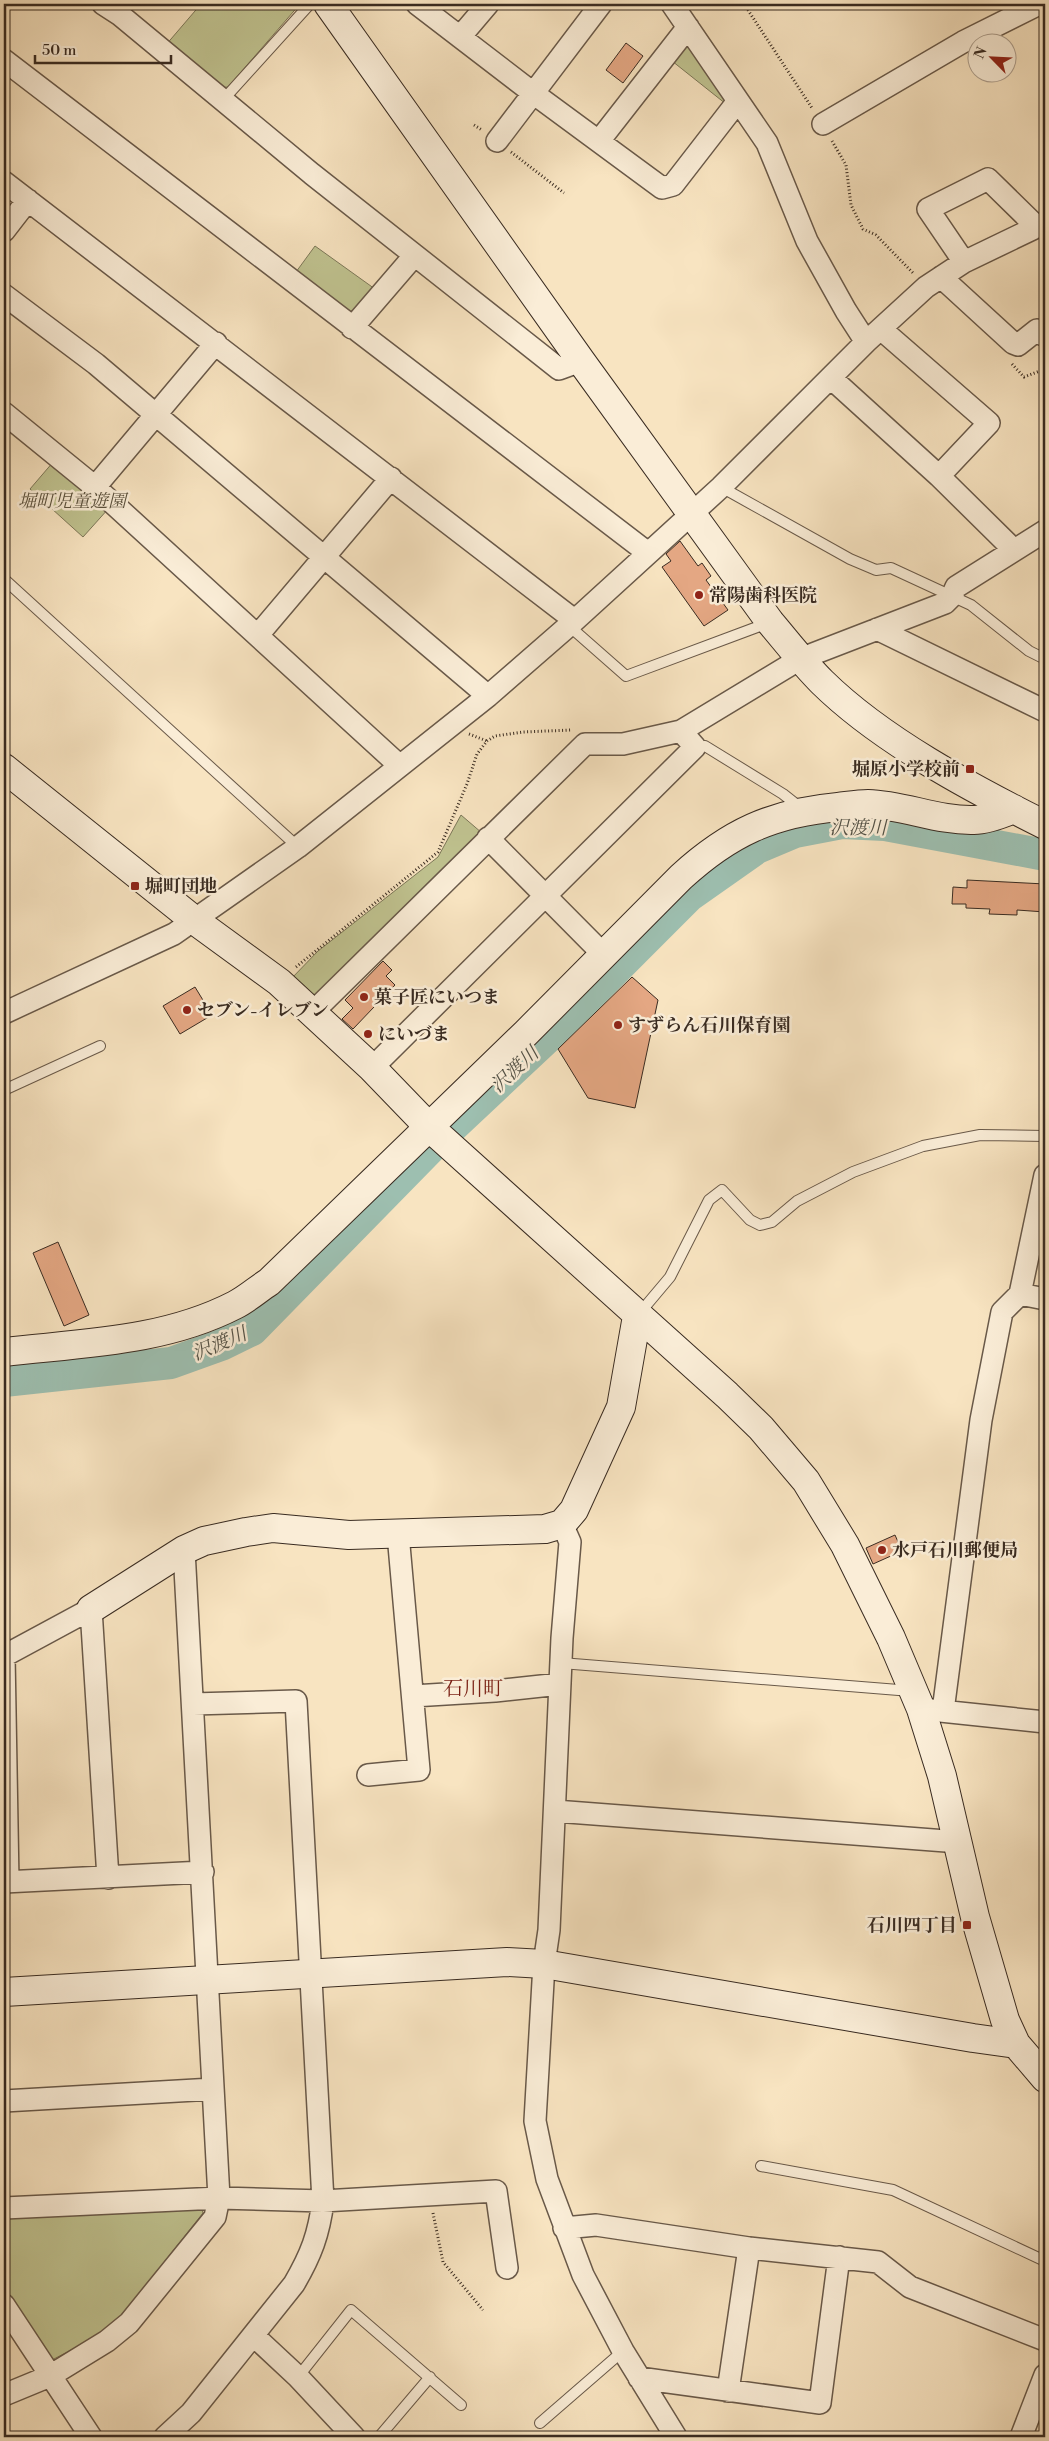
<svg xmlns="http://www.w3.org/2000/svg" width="1049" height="2441" viewBox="0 0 1049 2441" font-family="'Libre Bodoni','Noto Serif JP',serif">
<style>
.green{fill:#c0c390;stroke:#7c7758}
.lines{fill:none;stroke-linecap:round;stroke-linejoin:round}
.river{stroke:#9dbfb0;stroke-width:32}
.building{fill:#e4a783;stroke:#392b21}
.lane-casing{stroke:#695949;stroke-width:12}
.street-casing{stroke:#695949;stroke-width:24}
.secondary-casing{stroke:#392b21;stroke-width:30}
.path{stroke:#392b21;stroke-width:3;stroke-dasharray:1 2.5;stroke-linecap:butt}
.lane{stroke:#faedd7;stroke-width:10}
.street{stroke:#faedd7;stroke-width:21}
.secondary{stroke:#faedd7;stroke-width:28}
.poi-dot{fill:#8f2418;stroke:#faedd7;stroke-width:2}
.labels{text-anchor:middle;stroke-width:5;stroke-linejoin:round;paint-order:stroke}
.park-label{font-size:18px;font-style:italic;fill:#5b513d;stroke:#faedd7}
.poi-label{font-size:18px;font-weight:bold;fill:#392b21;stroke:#faedd7;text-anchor:start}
.water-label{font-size:19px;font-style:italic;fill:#525045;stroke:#faedd7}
.quarter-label{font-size:20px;fill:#7a1f14;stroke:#faedd7}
</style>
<rect width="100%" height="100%" fill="#f8e4c1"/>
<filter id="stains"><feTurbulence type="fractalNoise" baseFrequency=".004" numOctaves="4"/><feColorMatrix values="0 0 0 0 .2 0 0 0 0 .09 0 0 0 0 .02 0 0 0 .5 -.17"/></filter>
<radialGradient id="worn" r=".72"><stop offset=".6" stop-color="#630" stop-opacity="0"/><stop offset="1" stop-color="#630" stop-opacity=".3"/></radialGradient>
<path class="green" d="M201,4H300L228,87L218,88L165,46Z
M687,41L727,95L726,104L672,61Z
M315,246L375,289L356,313H349L296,272Z
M54,461L109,508L83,537L30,489Z
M461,815L482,833L313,1000L291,979L318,951L438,857Z
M201,2205L203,2213L111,2329L52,2360L4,2290V2216Z"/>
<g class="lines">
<path class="river" d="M4,1381L171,1363L221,1345L252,1330L438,1140L551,1034L689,896L757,848L795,832L842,823L885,825L1045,855"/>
</g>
<path class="building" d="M626,43L643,56L623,83L606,70Z
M680,541L698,566L702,563L711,576L706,580L728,610L704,626L662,567L671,561L666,554Z
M967,880L1045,884V912L1017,910V915L989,914L990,909L966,908V904H952L953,887L967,888Z
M383,961L392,970L386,976L395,985L353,1029L342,1019L353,1008L345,1000Z
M632,977L658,1000L635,1108L588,1098L558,1049Z
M195,987L212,1015L180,1034L163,1006Z
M58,1242L89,1315L64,1326L33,1253Z
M895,1535L902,1551L873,1564L866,1548Z"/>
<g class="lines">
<defs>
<path id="lane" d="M224,99L310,4
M721,487L850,559L876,570L891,568L971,605L1029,651L1045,659
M4,579L298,847
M573,622L576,632L626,676L768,623
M695,747L705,746L783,794L802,809
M4,1090L100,1046
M638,1315L670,1277L709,1200L722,1190L750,1220L760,1225L772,1222L797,1201L853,1172L923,1146L980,1135L1045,1136
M561,1663L911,1691
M761,2166L893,2190L1045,2261
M298,2377L351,2310L461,2405
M540,2423L623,2351
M379,2437L430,2377"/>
<path id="street" d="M103,4L120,15L312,174L559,369L581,361
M417,4L533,93L662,188L673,185L738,101
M672,4L767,143L807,241L846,311L866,342
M460,37L488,4
M4,60L648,553
M823,124L963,42L1039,4
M497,141L601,4
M599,141L688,27
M4,182L569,616L573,622
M4,231L28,200
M964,262L928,209L988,179L1037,227
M941,277L1013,343L1018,345L1037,330L1045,336
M4,295L96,364L488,696
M352,328L414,256
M882,330L989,423L939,476
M831,378L939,476L1014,550
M4,413L95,487L400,766
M95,487L216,343
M877,629L1045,711
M258,635L391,478
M488,838L603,954
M313,1012L585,744H623L681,731L800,659L945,603L952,596L956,587L1045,531
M4,1013L174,934L298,847L488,696L573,622L721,487L866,342L926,287L964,262L1045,223
M372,1068L695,747L681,731
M1020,1294L1045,1299
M562,1524L570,1542L562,1638L549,1930L544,1964L535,2121L547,2179L583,2275L623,2351L676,2437
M4,1655L8,1882
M4,1656L91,1609L108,1878
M413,1696L495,1691L560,1684
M931,1710L1045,1722
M943,1711L981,1420L1002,1312L1020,1294L1045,1175
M368,1775L419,1770L398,1534
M555,1811L959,1842
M4,1882L203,1872
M4,2101L213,2089
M4,2208L219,2198L323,2201L496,2191L507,2268
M564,2228L596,2225L749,2248L878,2262L910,2287L1045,2340
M4,2305L91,2437
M254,2336L298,2377L354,2437
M639,2378L820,2403L839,2257
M728,2391L749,2248
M4,2395L50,2376L107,2341L129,2323L215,2217L219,2198L184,1550
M165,2437L191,2413L294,2284C311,2255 319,2234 323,2201L296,1701L193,1704
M1021,2437L1045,2375"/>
<path id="secondary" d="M328,4L581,361L770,622C787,642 803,663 822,682C881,740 971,788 1045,825
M4,768L194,920L279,982L372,1068L428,1126L727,1395L761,1428L806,1481L845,1545L891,1638L921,1709L942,1776L975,1917L1005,2020L1016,2044L1045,2078
M4,1352C82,1343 163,1342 235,1305C247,1299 258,1289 269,1282L526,1033L681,877C729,833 772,813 838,807C847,806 858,804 868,804C904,805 938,821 974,820C987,820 1002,814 1014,809
M91,1609L184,1550L204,1541L246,1532L273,1528L349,1535L545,1529L562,1524L574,1510L621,1407L637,1316
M4,1992L507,1962L544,1964L973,2038L1016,2044"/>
</defs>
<use href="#lane" class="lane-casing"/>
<use href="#street" class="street-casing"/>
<use href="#secondary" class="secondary-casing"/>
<path class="path" d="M744,4L812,108
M474,125L482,130
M832,141L846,165L851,205L863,229L876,235L914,274
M511,152L564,193
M1012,364L1024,377L1045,369
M469,734L487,741
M296,967L438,852L467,784L477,754L487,741L495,736L523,732L572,730
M433,2213L443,2262L483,2310"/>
<use href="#lane" class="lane"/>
<use href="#street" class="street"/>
<use href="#secondary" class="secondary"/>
</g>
<g class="poi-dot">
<circle cx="699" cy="595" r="5"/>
<rect x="965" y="764" width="10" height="10" rx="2.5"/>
<rect x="130" y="881" width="10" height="10" rx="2.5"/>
<circle cx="364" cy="997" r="5"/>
<circle cx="187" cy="1010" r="5"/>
<circle cx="618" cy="1025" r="5"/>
<circle cx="368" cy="1034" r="5"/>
<circle cx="882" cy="1550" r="5"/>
<rect x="962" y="1920" width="10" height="10" rx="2.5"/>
</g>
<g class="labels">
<g class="park-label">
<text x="72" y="507">堀町児童遊園</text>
</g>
<g class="poi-label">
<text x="709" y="601">常陽歯科医院</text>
<text x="960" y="775" text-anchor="end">堀原小学校前</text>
<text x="145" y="892">堀町団地</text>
<text x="374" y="1003">菓子匠にいつま</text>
<text x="197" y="1016">セブン-イレブン</text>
<text x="628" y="1031">すずらん石川保育園</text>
<text x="378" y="1040">にいづま</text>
<text x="892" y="1556">水戸石川郵便局</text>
<text x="957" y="1931" text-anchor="end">石川四丁目</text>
</g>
<g class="water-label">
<text x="858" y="834">沢渡川</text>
<text transform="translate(514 1069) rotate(-43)" y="7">沢渡川</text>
<text transform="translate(219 1343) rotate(-23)" y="7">沢渡川</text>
</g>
<g class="quarter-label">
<text x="473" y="1695">石川町</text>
</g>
</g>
<rect width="1049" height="2441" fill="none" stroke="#f8e4c1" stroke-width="20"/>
<rect x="5" y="5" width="1039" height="2431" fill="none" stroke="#392b21" stroke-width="2.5"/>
<rect x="10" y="10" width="1029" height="2421" fill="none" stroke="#392b21"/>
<g transform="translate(992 58) rotate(294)"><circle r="24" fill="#faedd7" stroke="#ad9f8e"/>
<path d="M0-4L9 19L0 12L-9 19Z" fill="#8f2418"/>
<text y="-8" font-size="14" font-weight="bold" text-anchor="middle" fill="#392b21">N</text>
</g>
<path d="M35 55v8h136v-8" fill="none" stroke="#392b21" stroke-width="2.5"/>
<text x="42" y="55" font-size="15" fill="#392b21" stroke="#faedd7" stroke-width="4" paint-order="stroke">50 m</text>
<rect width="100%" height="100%" filter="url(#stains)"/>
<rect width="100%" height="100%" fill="url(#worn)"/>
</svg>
